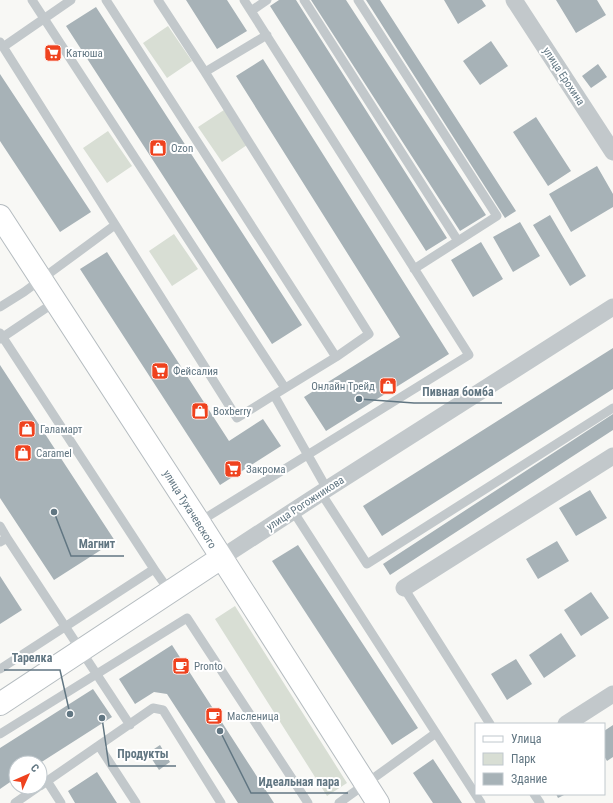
<svg xmlns="http://www.w3.org/2000/svg" width="613" height="803" viewBox="0 0 613 803" font-family="'Roboto Condensed',sans-serif">
<style>
.green{fill:#d8ded4}
.building{fill:#a7b2b7}
.lines{fill:none;stroke-linecap:round;stroke-linejoin:round}
.secondary-casing{stroke:#b5bcc0;stroke-width:24}
.lane{stroke:#c2c8cb;stroke-width:9}
.street{stroke:#c2c8cb;stroke-width:17}
.secondary{stroke:#fff;stroke-width:22}
.labels{text-anchor:middle;stroke-width:4;stroke-linejoin:round;paint-order:stroke}
.poi-label{font-size:11px;fill:#617682;stroke:#fff;text-anchor:start}
.street-label{font-size:11px;fill:#617682;stroke:#fff}
.leader{fill:none;stroke:#617682;stroke-width:1.5}
.callout-dot{fill:#617682;stroke:#fff;stroke-width:1.5}
.callout-label{font-size:12px;text-anchor:middle;font-weight:bold;fill:#617682;stroke:#fff;stroke-width:4;stroke-linejoin:round;paint-order:stroke}
</style>
<rect width="100%" height="100%" fill="#f8f8f5"/>
<path class="green" d="M168,26L192,61L167,78L143,43Z
M224,110L247,145L222,162L198,127Z
M108,131L132,166L107,183L83,148Z
M174,234L198,269L172,286L149,251Z
M235,606L347,783L327,796L215,619Z"/>
<path class="building" d="M186,0H227L247,31L217,49Z
M279,0H296L447,238L426,251L270,6Z
M311,0H346L486,215L460,231Z
M366,0H380L516,211L505,218Z
M444,0H482L486,6L458,24Z
M556,0H597L606,15L576,33Z
M96,7L302,325L272,344L66,26Z
M491,41L508,66L480,85L463,61Z
M263,59L449,354L326,431L304,397L400,337L236,76Z
M598,64L607,77L591,88L582,76Z
M0,74L91,212L60,232L0,141Z
M536,117L571,171L548,186L513,132Z
M597,166L613,194V207L571,232L549,194Z
M550,215L586,276L570,286L533,225Z
M520,222L540,256L513,272L493,237Z
M481,242L503,279L473,297L451,260Z
M107,252L229,441L263,419L281,446L220,485L80,269Z
M613,348V389L382,536L363,506Z
M0,365L115,541L54,580L0,498Z
M613,414V430L390,575L383,564Z
M590,490L607,518L576,536L559,508Z
M557,541L569,561L538,579L526,559Z
M298,545L418,728L392,745L272,561Z
M0,576L22,610L0,624Z
M591,592L609,618L581,636L564,610Z
M561,633L576,656L544,678L529,655Z
M172,645L274,803H238L167,694L154,692L135,704L119,679Z
M516,659L532,684L507,700L491,674Z
M93,689L112,717L40,763H16V778L0,789V748Z
M613,725V757L607,761L604,756V731Z
M160,745L170,762L159,770L148,753Z
M433,759L462,803H433L413,773Z
M97,772L117,803H75L68,791Z
M556,794H566L558,798Z"/>
<g class="lines">
<defs>
<path id="secondary" d="M0,216L199,522L378,803
M0,704L221,558"/>
</defs>
<use href="#secondary" class="secondary-casing"/>
<path class="lane" d="M32,0L285,388
M106,0L336,357
M158,0L205,72
M304,0L458,241
M358,0L497,216L414,269
M251,11L267,0
M267,35L205,72L369,334L336,357L274,395L327,489
M0,42L237,418L274,395
M3,47L71,0
M0,307L24,292L115,225
M0,333L154,569L0,669
M0,339L55,302
M321,493L367,564L613,408
M293,511L481,803
M199,522L469,355L244,0
M0,526L7,538
M0,542L7,538L130,725
M154,569L170,592
M404,588L490,724
M0,734L187,618L308,803
M99,746L136,803
M47,781L61,803
M40,786L153,708L163,710L221,803
M534,794L540,803
M15,803L38,787
M339,803L436,733"/>
<path class="street" d="M514,0L613,152
M221,558L327,489L613,307
M404,588L613,456
M566,724L613,694"/>
<use href="#secondary" class="secondary"/>
</g>
<defs>
<symbol id="supermarket-square" viewBox="-11 -11 22 22"><rect x="-9" y="-9" width="18" height="18" rx="4" fill="#ef421e" stroke="#fff"/><path d="M-6-5.5h2.5l.6 2H6L4.5 2H-2.5L-4.4-4H-6ZM-1.5 3.2a1.3 1.3 0 1 0 .1 0ZM3 3.2a1.3 1.3 0 1 0 .1 0Z" fill="#fff"/></symbol>
<symbol id="shop-square" viewBox="-11 -11 22 22"><rect x="-9" y="-9" width="18" height="18" rx="4" fill="#ef421e" stroke="#fff"/><path d="M-5-2.5h2.3a2.7 3.5 0 0 1 5.4 0H5L5.5 6h-11ZM-1.5-2.5h3a1.5 2.3 0 0 0-3 0Z" fill="#fff"/></symbol>
<symbol id="cafe-square" viewBox="-11 -11 22 22"><rect x="-9" y="-9" width="18" height="18" rx="4" fill="#ef421e" stroke="#fff"/><path d="M-5.5-4.5H6V0H3Q3 3.5 0 3.5H-2.5Q-5.5 3.5-5.5 0ZM3-3.2v2h1.7v-2ZM-6 4.5H4V6H-6Z" fill="#fff"/></symbol>
</defs>
<g fill-rule="evenodd">
<use href="#supermarket-square" x="43" y="43" width="20" height="20"/>
<use href="#shop-square" x="148" y="138" width="20" height="20"/>
<use href="#supermarket-square" x="150" y="361" width="20" height="20"/>
<use href="#shop-square" x="378" y="376" width="20" height="20"/>
<use href="#shop-square" x="190" y="401" width="20" height="20"/>
<use href="#shop-square" x="17" y="419" width="20" height="20"/>
<use href="#shop-square" x="13" y="443" width="20" height="20"/>
<use href="#supermarket-square" x="223" y="459" width="20" height="20"/>
<use href="#cafe-square" x="171" y="656" width="20" height="20"/>
<use href="#cafe-square" x="204" y="706" width="20" height="20"/>
</g>
<g class="labels">
<g class="poi-label">
<text x="66" y="57">Катюша</text>
<text x="171" y="152">Ozon</text>
<text x="173" y="375">Фейсалия</text>
<text x="375" y="390" text-anchor="end">Онлайн Трейд</text>
<text x="213" y="415">Boxberry</text>
<text x="40" y="433">Галамарт</text>
<text x="36" y="457">Caramel</text>
<text x="246" y="473">Закрома</text>
<text x="194" y="670">Pronto</text>
<text x="227" y="720">Масленица</text>
</g>
<g class="street-label">
<text transform="translate(564 76) rotate(57)" y="4">улица Ерохина</text>
<text transform="translate(305 503) rotate(-33)" y="4">улица Рогожникова</text>
<text transform="translate(190 509) rotate(58)" y="4">улица Тухачевского</text>
</g>
</g>
<path class="leader" d="M359 399L414 403H502M54 512L71 556H124M70 714L60 670H4M102 718L109 766H176M220 731L251 793H348"/>
<g class="callout-dot">
<circle cx="359" cy="399" r="4"/>
<circle cx="54" cy="512" r="4"/>
<circle cx="70" cy="714" r="4"/>
<circle cx="102" cy="718" r="4"/>
<circle cx="220" cy="731" r="4"/>
</g>
<g class="callout-label">
<text x="458" y="396">Пивная бомба</text>
<text x="97" y="548">Магнит</text>
<text x="32" y="662">Тарелка</text>
<text x="143" y="758">Продукты</text>
<text x="299" y="786">Идеальная пара</text>
</g>
<rect x="475" y="723" width="130" height="72" fill="#ffffff" stroke="#c0c8cd"/>
<rect x="483" y="736" width="20" height="6" fill="#ffffff" stroke="#c0c8cd"/>
<text x="511" y="743" font-size="12" fill="#617682">Улица</text>
<rect x="483" y="753" width="20" height="12" fill="#d8ded4" stroke="#c0c8cd"/>
<text x="511" y="763" font-size="12" fill="#617682">Парк</text>
<rect x="483" y="773" width="20" height="12" fill="#a7b2b7" stroke="#c0c8cd"/>
<text x="511" y="783" font-size="12" fill="#617682">Здание</text>
<g transform="translate(28 775) rotate(45)"><circle r="19" fill="#ffffff" stroke="#c0c8cd"/>
<path d="M0-3L7 15L0 10L-7 15Z" fill="#ef421e"/>
<text y="-6" font-size="11" font-weight="bold" text-anchor="middle" fill="#617682">С</text>
</g>
</svg>
